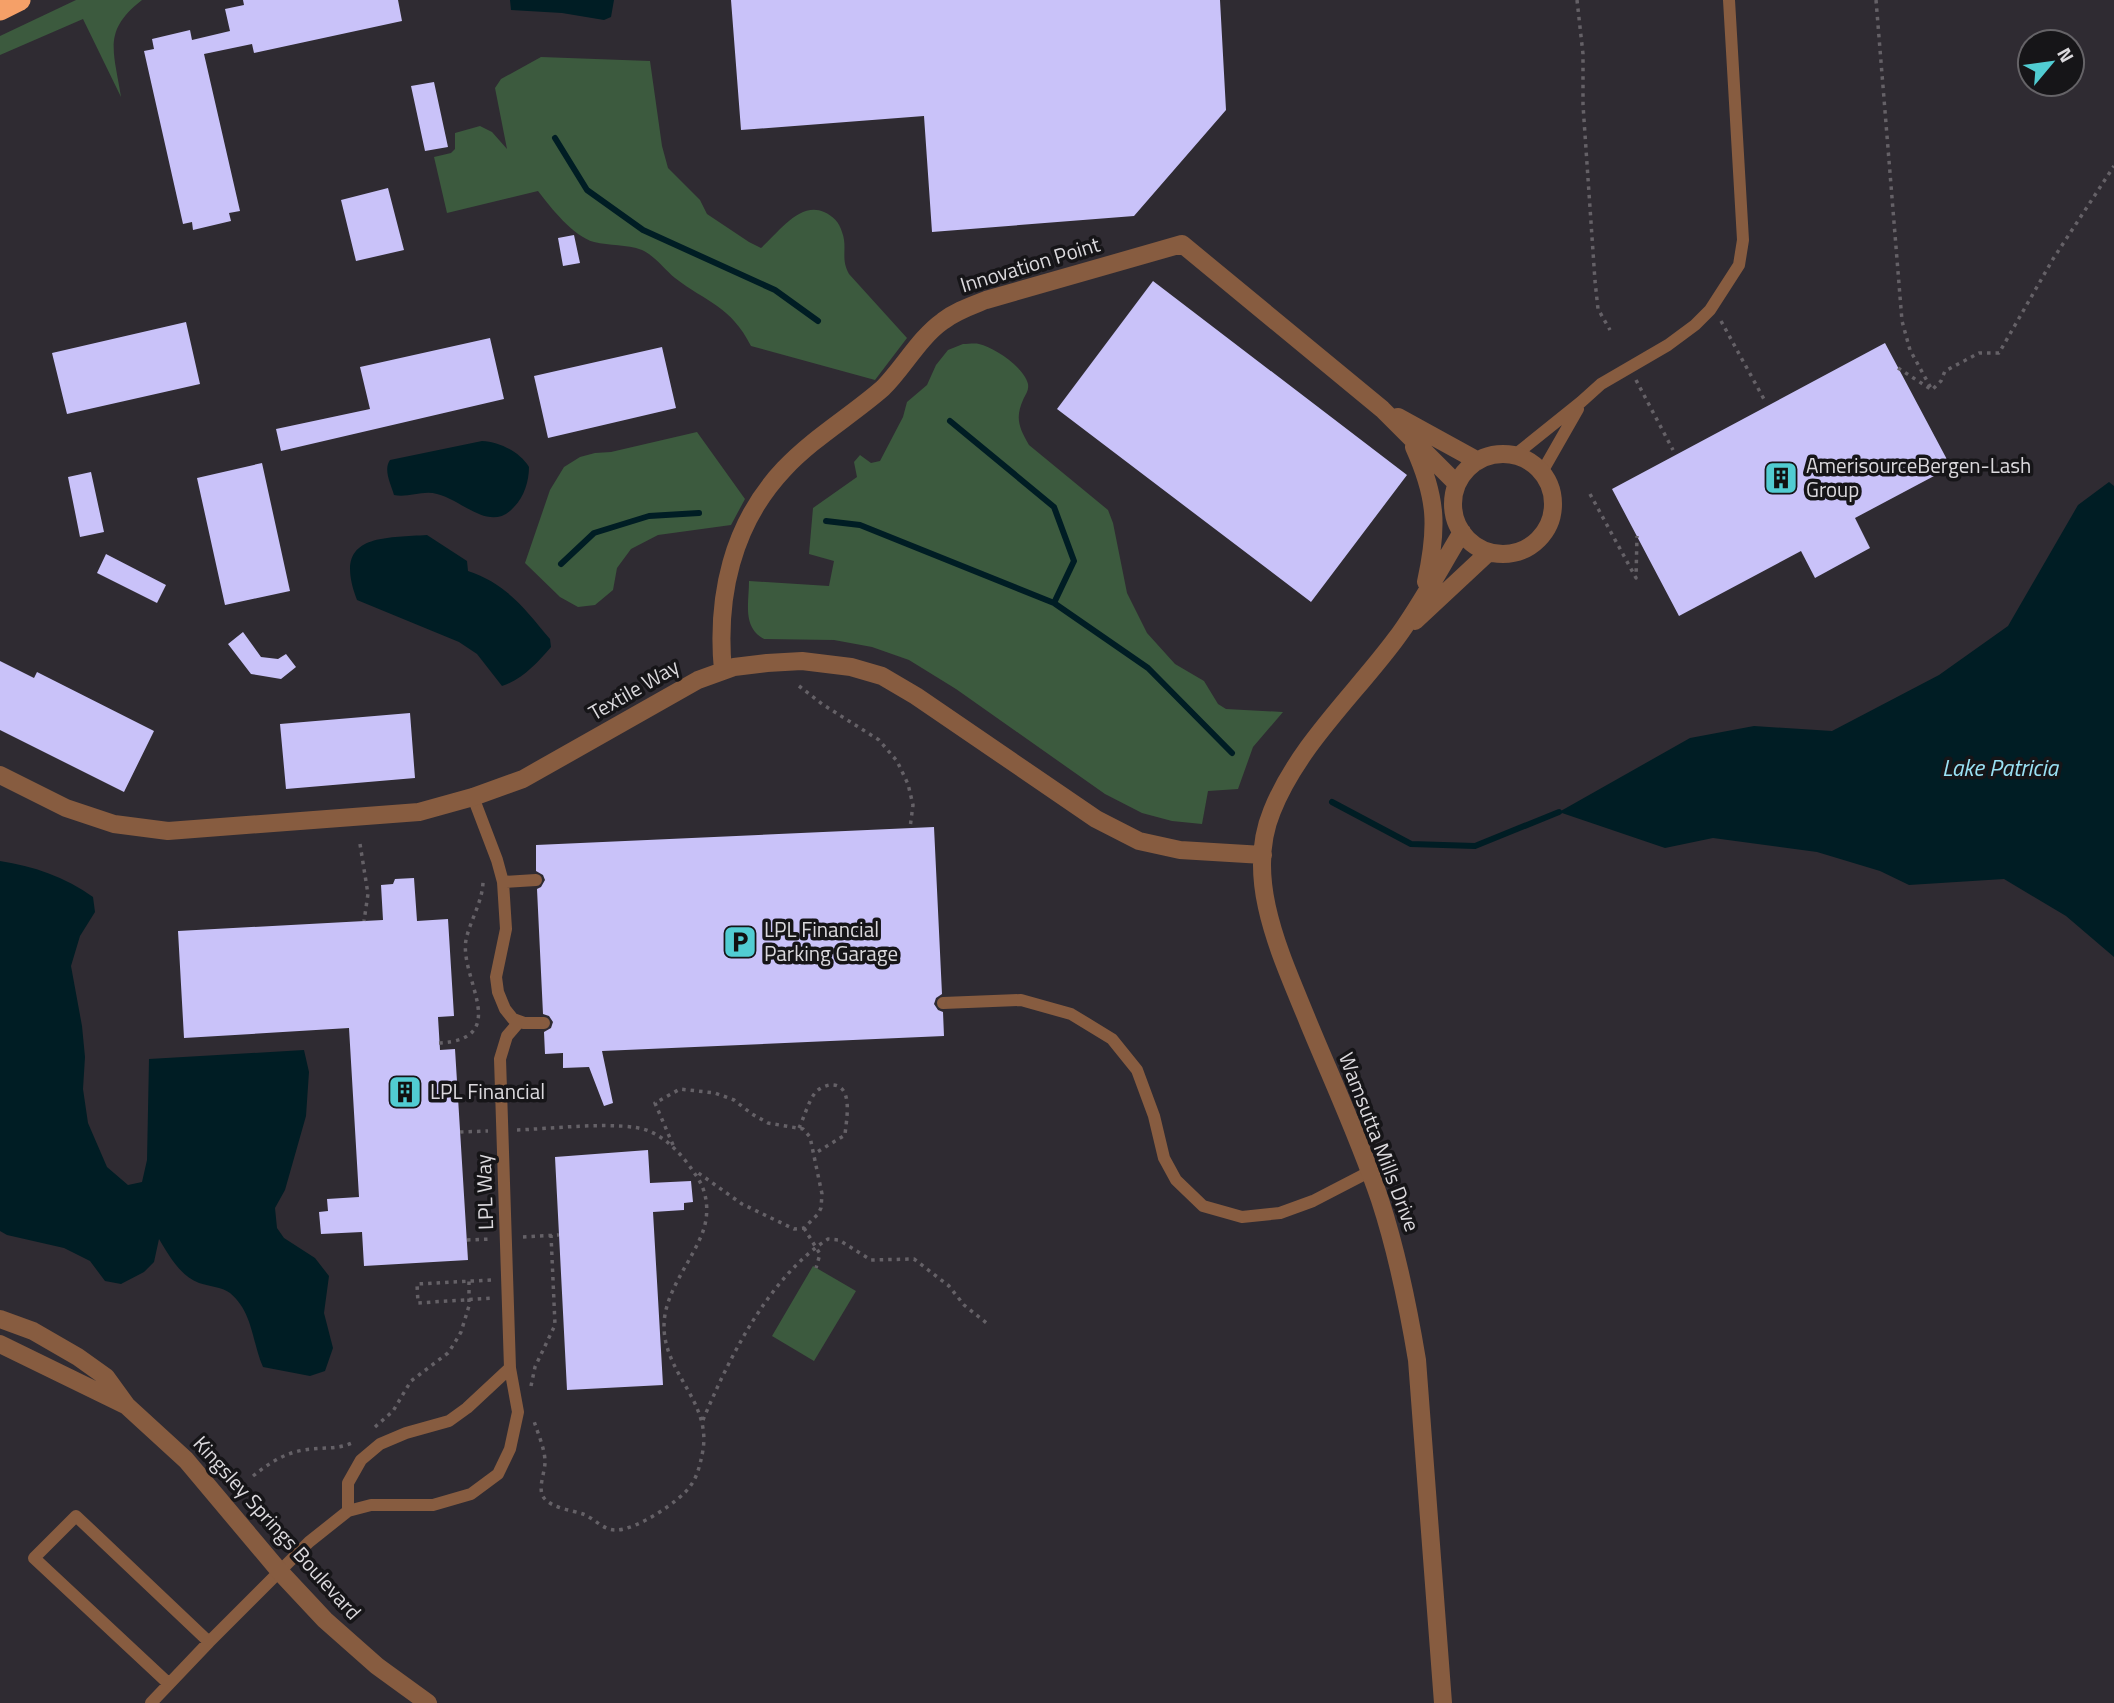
<svg xmlns="http://www.w3.org/2000/svg" width="2114" height="1703" viewBox="0 0 2114 1703" font-family="'Titillium Web',sans-serif">
<style>
.green{fill:#3c5a3e}
.water{fill:#001d24}
.lines{fill:none;stroke-linecap:round;stroke-linejoin:round}
.stream{stroke:#001d24;stroke-width:6}
.building{fill:#c9c2f9}
.path{stroke:#656167;stroke-width:3.5;stroke-dasharray:3.5 5;stroke-linecap:butt}
.lane{stroke:#875c40;stroke-width:12}
.street{stroke:#875c40;stroke-width:18}
.highway{stroke:#f5a068;stroke-width:21}
.labels{text-anchor:middle;stroke-width:7;stroke-linejoin:round;paint-order:stroke}
.street-label{font-size:21px;fill:#dbd9dd;stroke:#161518}
.poi-label{font-size:21px;fill:#dbd9dd;stroke:#161518;text-anchor:start}
.water-label{font-size:23px;font-style:italic;fill:#9be2f5;stroke:#161518}
</style>
<rect width="100%" height="100%" fill="#2f2b32"/>
<path class="green" d="M76,0H142C102,31 114,51 121,97L83,19L0,55V36Z
M541,57L650,61L662,146L668,168L700,200L707,214L749,242L761,248C778,233 800,201 824,212C833,216 839,222 842,232C848,248 840,258 849,274L907,338L875,380L751,346C731,306 706,302 675,278C664,269 655,256 642,250C626,244 610,246 594,242C573,236 551,208 538,191L447,213L434,157L451,153L455,149V133L480,126L492,132L507,149L495,88L501,79Z
M963,344C968,344 975,343 979,344C995,348 1024,367 1028,384C1029,390 1026,394 1023,400C1015,418 1019,428 1029,445L1108,510L1113,523L1127,593L1147,633L1175,664L1204,681L1218,704L1226,709L1283,712L1253,747L1238,789L1208,791L1202,824L1172,821L1142,813L1105,794L956,689L909,660L872,647L834,640L764,639C742,627 749,603 749,581L829,586L834,561L809,554L813,508L857,477L854,462L860,455L871,463L880,461L903,417L907,402L927,385L936,365L948,350Z
M697,432L745,499L731,525L658,535L631,549L617,568L613,590L595,605L578,607L560,597L525,563L550,490L564,467L580,457L595,453L611,452Z
M813,1266L856,1291L814,1361L772,1336Z"/>
<path class="water" d="M510,0H614L611,17L604,20L562,13L511,10Z
M482,441C500,442 520,452 529,467C529,481 524,497 514,507C490,534 463,500 437,494C423,490 408,498 394,495C391,484 383,470 390,460Z
M2109,482L2114,486V957L2066,916L2004,879L1909,885L1880,871L1817,852L1713,838L1665,848L1559,812L1690,738L1754,726L1832,731L1939,675L2008,626L2078,505Z
M427,535L467,561L468,571C507,584 525,609 550,639L551,647C537,663 523,679 502,686L477,654L459,642L357,600C332,535 379,538 427,535Z
M0,861C33,866 66,877 93,897L95,912L80,936L71,966L82,1026L85,1057L83,1089L88,1123L107,1167L128,1185L142,1182L147,1160L149,1059L304,1050L309,1072L306,1116L285,1190L275,1208L277,1228L284,1238L315,1258L329,1276L324,1313L333,1348L325,1371L310,1376L263,1367C252,1342 253,1312 230,1293C222,1287 208,1286 199,1283C179,1275 169,1255 159,1239L154,1262L144,1272L121,1284L105,1281L90,1261L64,1248L7,1235L0,1231Z"/>
<g class="lines">
<path class="stream" d="M555,138L587,190L643,230L775,290L818,321
M950,421L1054,507L1074,561L1054,603
M826,521L860,525L1054,603L1148,668L1232,753
M561,564L594,533L649,516L699,513
M1332,802L1411,844L1475,846L1559,812"/>
</g>
<path class="building" d="M243,0H398L402,21L254,53L252,44L204,54L240,211L229,213L231,221L193,230L192,222L183,224L144,51L154,49L152,39L190,30L192,40L230,31L225,9L244,5Z
M731,0H1220L1226,110L1134,216L932,232L924,116L741,130Z
M434,82L448,147L425,151L411,86Z
M388,188L404,250L356,261L341,200Z
M574,235L580,263L563,266L558,238Z
M1153,281L1407,475L1311,602L1057,409Z
M186,322L200,384L67,414L52,353Z
M490,338L504,399L281,451L276,429L370,409L360,367Z
M1885,343L1951,467L1855,518L1870,548L1815,578L1801,551L1679,616L1612,489Z
M662,347L676,408L548,438L534,376Z
M262,463L290,591L225,605L197,478Z
M91,472L104,532L80,537L68,477Z
M106,554L166,585L157,603L97,573Z
M243,632L261,657L278,659L286,654L296,667L281,679L251,674L228,644Z
M0,661L34,678L37,672L154,731L124,792L0,730Z
M410,713L415,778L286,789L280,724Z
M934,827L942,994L936,998L934,1004L938,1010L943,1012L944,1036L602,1051L613,1103L604,1106L589,1067L563,1068V1053L545,1054L544,1032L551,1028L553,1022L549,1016L543,1014L537,889L541,887L545,880L543,875L536,871V845Z
M414,878L417,921L448,919L454,1016L438,1017L440,1050L455,1049L468,1260L364,1266L362,1232L321,1234L319,1212L328,1211L327,1199L359,1197L349,1028L184,1038L178,931L383,920L381,885L393,884L395,879Z
M648,1150L650,1183L691,1181L693,1202L684,1203V1210L653,1212L663,1385L567,1390L555,1157Z"/>
<g class="lines">
<path class="path" d="M1577,0L1583,54V105L1595,281L1598,309L1610,330
M1876,0L1902,321L1910,350L1932,390
M1721,321L1765,401
M1898,368L1932,390L1941,381L1945,371L1979,353H1999L2053,259L2114,166
M1636,380L1673,450
M1590,494L1636,578L1637,536
M799,686L822,704L879,740L897,761L908,784L913,805L910,828
M360,844L368,894L364,921
M439,1043C513,1039 459,978 466,940C470,920 484,900 483,878
M799,1128C804,1118 808,1102 815,1093C818,1089 824,1086 829,1085C855,1082 846,1121 845,1135L814,1154
M517,1130C549,1129 622,1120 649,1131C668,1139 684,1157 695,1174C708,1191 710,1214 702,1234C690,1264 664,1293 664,1326C664,1375 714,1403 702,1455C700,1465 697,1477 691,1485C681,1501 635,1531 615,1530C603,1530 594,1518 583,1514C571,1510 552,1508 544,1498C537,1489 545,1473 545,1462C545,1449 538,1434 534,1421
M460,1132L488,1131
M673,1145L655,1103L680,1089L715,1093L734,1100L752,1114L768,1123L803,1129L810,1137L822,1194L821,1208L818,1214L804,1228L794,1229L742,1204L697,1172
M804,1228L820,1254L816,1268
M523,1237L559,1235
M467,1240L491,1239
M491,1280L417,1284L418,1303L493,1298
M531,1386L535,1367L555,1325L551,1235
M703,1420C729,1358 769,1277 828,1239L839,1240L871,1260L914,1259L949,1286L964,1305L989,1325
M375,1427L393,1411L411,1381L448,1353L454,1344L461,1332L469,1306V1281
M253,1476C268,1464 284,1453 304,1450C321,1447 338,1450 354,1442"/>
<path class="lane" d="M1515,455L1581,402L1601,384L1668,345L1695,325L1710,310L1739,265L1743,240L1729,0
M1542,472L1578,409
M473,797L497,860L503,882L506,929L496,977L498,992L505,1009L513,1019L524,1023H544
M503,882L536,880
M943,1003L1021,1000L1071,1014L1112,1039L1137,1070L1154,1116L1164,1158L1176,1180L1203,1206L1242,1217L1280,1213L1313,1201L1369,1172
M348,1511V1483L361,1460L380,1444L406,1433L449,1421L467,1408L510,1368
M169,1684L34,1558L76,1516L209,1642
M151,1703L209,1642L309,1542L348,1511L371,1505H433L471,1494L498,1474L510,1449L518,1412L510,1368L500,1059L507,1036L519,1022"/>
<path class="street" d="M1398,417L1478,461
M1414,447C1437,498 1438,527 1426,582
M1453 504a50 50 0 1 1 100 0a50 50 0 1 1-100 0Z
M1415,621L1489,552
M723,671C716,597 732,524 784,469C813,438 851,416 883,388C904,367 919,338 943,321C956,311 971,306 986,300L1182,244L1382,409L1457,484
M0,775L66,808L114,824L168,831L419,812L473,797L523,779L698,680L734,667L767,663L802,661L851,667L882,676L916,696L1096,819L1139,841L1180,850L1263,855
M0,1319L33,1331L78,1357L106,1377L127,1406L186,1460L281,1573L325,1620L377,1666L428,1703
M0,1344L125,1405
M1443,1703L1417,1360C1408,1306 1397,1252 1380,1200C1360,1140 1333,1082 1309,1024C1283,959 1243,881 1272,811C1298,746 1354,695 1395,640C1420,607 1440,568 1462,532"/>
<path class="highway" d="M0,10L20,0"/>
</g>
<defs>
<symbol id="building-square" viewBox="-11 -11 22 22"><rect x="-9" y="-9" width="18" height="18" rx="4" fill="#51ccd2" stroke="#161518"/><path d="M-4-6H4V6H1V3H-1V6H-4ZM-2.5-4.3h1.7v1.8h-1.7ZM.8-4.3h1.7v1.8H.8ZM-2.5-1h1.7V.8h-1.7ZM.8-1h1.7V.8H.8Z" fill="#111"/></symbol>
<symbol id="parking-square" viewBox="-11 -11 22 22"><rect x="-9" y="-9" width="18" height="18" rx="4" fill="#51ccd2" stroke="#161518"/><path d="M-3.5-5.5H1a3.5 3.5 0 0 1 0 7H-1V5.5H-3.5ZM-1-3.4V-.6H.8a1.4 1.4 0 0 0 0-2.8Z" fill="#111"/></symbol>
</defs>
<g fill-rule="evenodd">
<use href="#building-square" x="1762" y="459" width="38" height="38"/>
<use href="#parking-square" x="721" y="923" width="38" height="38"/>
<use href="#building-square" x="386" y="1073" width="38" height="38"/>
</g>
<g class="labels">
<g class="street-label">
<text transform="translate(1030 265) rotate(-17)" y="7">Innovation Point</text>
<text transform="translate(634 690) rotate(-30)" y="7">Textile Way</text>
<text transform="translate(1379 1142) rotate(69)" y="7">Wamsutta Mills Drive</text>
<text transform="translate(485 1192) rotate(-92)" y="7">LPL Way</text>
<text transform="translate(277 1528) rotate(48)" y="7">Kingsley Springs Boulevard</text>
</g>
<g class="poi-label">
<text x="1806" y="473">AmerisourceBergen-Lash<tspan x="1806" dy="24">Group</tspan></text>
<text x="764" y="937">LPL Financial<tspan x="764" dy="24">Parking Garage</tspan></text>
<text x="430" y="1099">LPL Financial</text>
</g>
<g class="water-label">
<text x="2000" y="776">Lake Patricia</text>
</g>
</g>
<g transform="translate(2051 63) rotate(61)"><circle r="33" fill="#161518" stroke="#656367" stroke-width="2"/>
<path d="M0-5L12 26L0 18L-12 26Z" fill="#51ccd2"/>
<text y="-10" font-size="19" font-weight="bold" text-anchor="middle" fill="#dbd9dd">N</text>
</g>
</svg>
